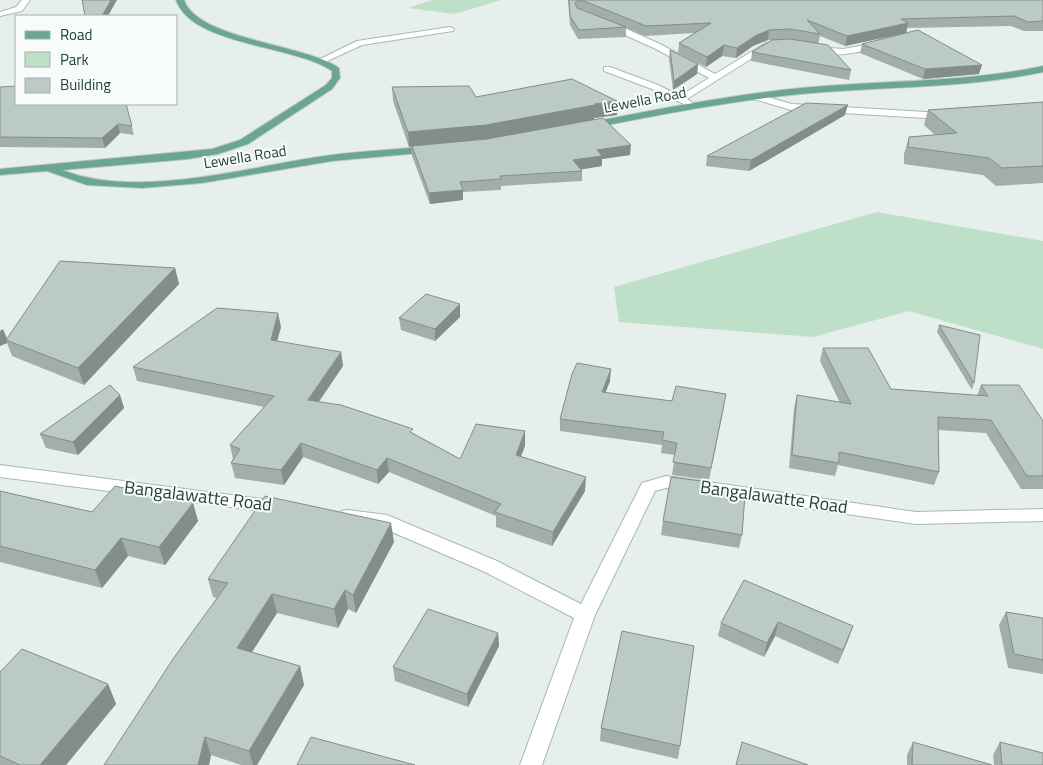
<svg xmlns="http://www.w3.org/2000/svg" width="1043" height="765" viewBox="0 0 1043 765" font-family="'Titillium Web',sans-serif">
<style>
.green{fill:#bfe0c8}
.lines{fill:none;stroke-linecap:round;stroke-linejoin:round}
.service-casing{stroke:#a8b8b2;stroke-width:2}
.minor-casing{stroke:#a8b8b2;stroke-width:2}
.primary-casing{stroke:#c2cac8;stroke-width:2}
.service{fill:#fff;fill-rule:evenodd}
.minor{fill:#fff;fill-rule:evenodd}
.primary{fill:#6aa596;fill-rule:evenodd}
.wall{fill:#a1aea9;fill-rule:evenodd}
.shaded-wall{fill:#838d89}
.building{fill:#bbcac4;stroke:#838d89}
.labels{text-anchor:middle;stroke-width:4;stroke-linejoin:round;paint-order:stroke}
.far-street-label{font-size:15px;fill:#24423a;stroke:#f7fbf9}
.street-label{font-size:18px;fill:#24423a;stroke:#f7fbf9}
</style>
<rect width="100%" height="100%" fill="#e6efeb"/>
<path class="green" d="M432,0H501L455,14L408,8Z
M877,212L1043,241V349L909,311L813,337L619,322L614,287Z"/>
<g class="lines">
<defs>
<path id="service" d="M22,0H30L22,11L0,16V12L16,7Z
M605,22H611L662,45L715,74L766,43L773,45L687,99L693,103L688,106L652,89L604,71V67H610L658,85L680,96L709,78L656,49L605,26Z
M450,27L454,29L453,31L362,45L323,63L316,61L357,41Z
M882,42L886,44L885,46C868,50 827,61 812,50L816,47L843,49Z
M757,94L792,104L943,113L948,116L943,119L791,110L754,99L752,97Z"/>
<path id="minor" d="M0,465L278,501L284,503L287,507L284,511L278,513L0,477Z
M666,476L916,512L1043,509V521L916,524L666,488L655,491L595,615L542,765H520L574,618L483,571L378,526L342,521L339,516L342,511L348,510L387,515L497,561L581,604L642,483Z"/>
<path id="primary" d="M176,0H184C198,40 305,44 339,68L340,78L332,89L248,144L218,154L188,159L62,170C136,199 241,169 317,157C355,151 393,150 431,146L436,149L431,152L332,161L202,183L142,188L87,185L47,171L0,175V169L212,149L240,140L326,85L332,78V71C295,45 192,46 176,0Z
M1043,66V72C963,89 882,86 801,94C729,101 658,115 587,129L582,126L587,123C658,109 729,95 801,88C882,80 963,83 1043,66Z"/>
</defs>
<use href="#service" class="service-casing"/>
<use href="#minor" class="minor-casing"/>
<use href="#primary" class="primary-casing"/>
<use href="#service" class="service"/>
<use href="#minor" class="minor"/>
<use href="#primary" class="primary"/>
</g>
<path class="wall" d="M568,0H1043V31H1024L1011,26L907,28L906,33L979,74L923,79L860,53L862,44L903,33L845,46L820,36L818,44L851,70L849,80L751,61L752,52L772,40H768L753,46L736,58L722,56L706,67L678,53L679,43L694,33L645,36L626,28V37L578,39L570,25ZM582,10H584L604,19Z
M670,50L698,64L697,74L673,90L669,59Z
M0,87L126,104L134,135L120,133L105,148L0,147Z
M392,87L476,97L617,115L594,118V120L630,155L602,159V166L581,169L582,171V181L501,186V190L463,192V200L430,204L412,156V146L409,147L393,101Z
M1043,102V183L996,186L983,175L904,164V154L909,137L935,135L924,125L928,110Z
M845,115L749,171L706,166L707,156Z
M175,268L179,284L84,385L12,356L7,343L0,346L7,338Z
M460,304V317L435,341L401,330L399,318Z
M939,325L974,383L972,390L937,332Z
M281,327L277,342L341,352L343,366L319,402L413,433L460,459L525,431V446L521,456L585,491L552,546L496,527V516L389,472L378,484L303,457L284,485L235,478L231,463L233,459L230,445L264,407L137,381L133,367Z
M823,348L891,389L977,396L981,385L1043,421V489H1021L986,433L938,430L939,472L934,485L838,465L835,476L789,468L794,408L797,395L840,403L820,361Z
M610,381L605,393L724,407L709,480L672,475L675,455L661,453L662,445L560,431V419Z
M120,395L124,408L78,455L46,448L40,434Z
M707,489L742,535L739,548L661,535L663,521Z
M0,491L92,512L193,503L198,521L165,565L128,556L102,588L0,562Z
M394,542L356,613L348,609L338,628L277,613L252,652L300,666L304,685L257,765H241L211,755L209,765H104L217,598L213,597L208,579Z
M744,580L853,626L838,664L775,636L764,657L718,636L721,623Z
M1006,612L1043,618V674L1008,668L999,625Z
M498,633L499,646L468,707L395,681L393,667Z
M0,672L108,684L116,704L66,765H0Z
M601,728L680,746L678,759L600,741Z
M913,742L992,765H907V755Z
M1000,742L1043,765H994L993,755Z"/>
<path class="shaded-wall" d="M111,0H117L108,16H102Z
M908,23L906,33L845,46L847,36Z
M769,30L768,40L753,46L736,58L737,48L755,36Z
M724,45L722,56L706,67L707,57Z
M698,64L697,74L673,90L674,81Z
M982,65L979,74L923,79L925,69Z
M617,101V115L594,118V120L487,139L409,147L408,132Z
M848,105L845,115L749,171L751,160Z
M118,124L120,133L105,148L102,138Z
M631,145L630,155L602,159V166L572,171L573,160L597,150Z
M463,190V200L430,204L429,193Z
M175,268L179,284L84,385L78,368Z
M460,304V317L435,341V329Z
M278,313L281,327L273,354L271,340Z
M3,329L8,341L6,340L7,343L0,346V331Z
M341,352L343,366L310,414L308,400Z
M611,369L610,381L601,404L602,392Z
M120,395L124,408L78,455L73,442Z
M525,431V446L516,469V455Z
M301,443L303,457L284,485L281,470Z
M387,458L389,472L378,484L377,470Z
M586,477L585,491L552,546L553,532Z
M193,503L198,521L165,565L159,547Z
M391,523L394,542L356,613L353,595Z
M121,538L128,556L102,588L95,570Z
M345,590L348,609L338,628L334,609Z
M272,594L277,613L243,666L237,648Z
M778,622L775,636L764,657L767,643Z
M853,626L848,640L838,664L843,650Z
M498,633L499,646L468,707L467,694Z
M300,666L304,685L257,765H253L249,751Z
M108,684L116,704L66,765H40Z
M205,737L211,755L209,765H198Z"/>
<path class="building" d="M82,0H111L102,16H85Z
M569,0H1043V21L1028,22L1014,16L901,19L908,23L847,36L807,20L820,34L790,29L769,30L755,36L737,48L724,45L707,57L679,43L711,23L646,26L584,1H577L575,3L577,8L626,27L579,30L570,16Z
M918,30L982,65L925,69L862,44Z
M790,39L828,45L851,70L752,52L772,40Z
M670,50L698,64L674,81Z
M572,79L617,101L594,104L595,105L486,125L408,132L392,87L469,86L476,97Z
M16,86V104H126L132,126L118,124L102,138L0,137V87Z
M1043,102V166L1002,168L989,158L908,147L909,137L957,133L928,110Z
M806,103L848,105L751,160L707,156Z
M603,118L631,145L597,150L602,156L573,160L582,171L500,176L501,179L460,182L463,190L429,193L412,146L487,139Z
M60,261L175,268L78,368L6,340Z
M426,294L460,304L435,329L399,318Z
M217,308L278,313L271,340L341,352L308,400L341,405L413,429L410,432L460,459L476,424L525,431L516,455L586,477L553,532L495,512L501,504L387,458L377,470L301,443L281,470L231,463L240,449L230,445L274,396L133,367Z
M939,325L980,335L974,383Z
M823,348H868L891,389L988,396L981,385H1019L1043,421V476H1027L991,420L938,417L939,472L839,452V463L792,455L797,395L851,404Z
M577,363L611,369L602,392L672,401L676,386L726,394L711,468L673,462L677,443L662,440L664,432L560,419L572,374Z
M110,385L120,395L73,442L40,434Z
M671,477L708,482L707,489L745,495L742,535L663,521Z
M115,486L193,503L159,547L121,538L95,570L0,546V491L92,512Z
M265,496L391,523L353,595L345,590L334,609L272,594L237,648L300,666L249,751L205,737L198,765H104L173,659L228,583L208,579Z
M744,580L853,626L843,650L778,622L767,643L721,623Z
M428,609L498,633L467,694L393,667Z
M1006,612L1043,618V660L1014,654Z
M622,631L694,646L680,746L601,728Z
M22,649L108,684L40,765H20L0,756V672Z
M311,737L415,765H297Z
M742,742L808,765H736Z
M913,742L992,765H912Z
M1000,742L1043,753V765H1002Z"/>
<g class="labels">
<g class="far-street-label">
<text transform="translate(645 100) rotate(-11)" y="5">Lewella Road</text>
<text transform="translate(245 157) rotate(-9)" y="5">Lewella Road</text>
</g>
<g class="street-label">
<text transform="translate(198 496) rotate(7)" y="6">Bangalawatte Road</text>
<text transform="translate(774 497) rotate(8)" y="6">Bangalawatte Road</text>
</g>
</g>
<rect x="15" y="15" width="162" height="90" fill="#f7fbf9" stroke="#a3b1ad"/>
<rect x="25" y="31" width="25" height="8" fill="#6aa596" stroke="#a3b1ad"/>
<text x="60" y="40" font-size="15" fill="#24423a">Road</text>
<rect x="25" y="52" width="25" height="15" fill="#bfe0c8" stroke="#a3b1ad"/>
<text x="60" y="65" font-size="15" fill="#24423a">Park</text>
<rect x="25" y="78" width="25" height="15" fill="#bbcac4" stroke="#a3b1ad"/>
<text x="60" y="90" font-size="15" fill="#24423a">Building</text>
</svg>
